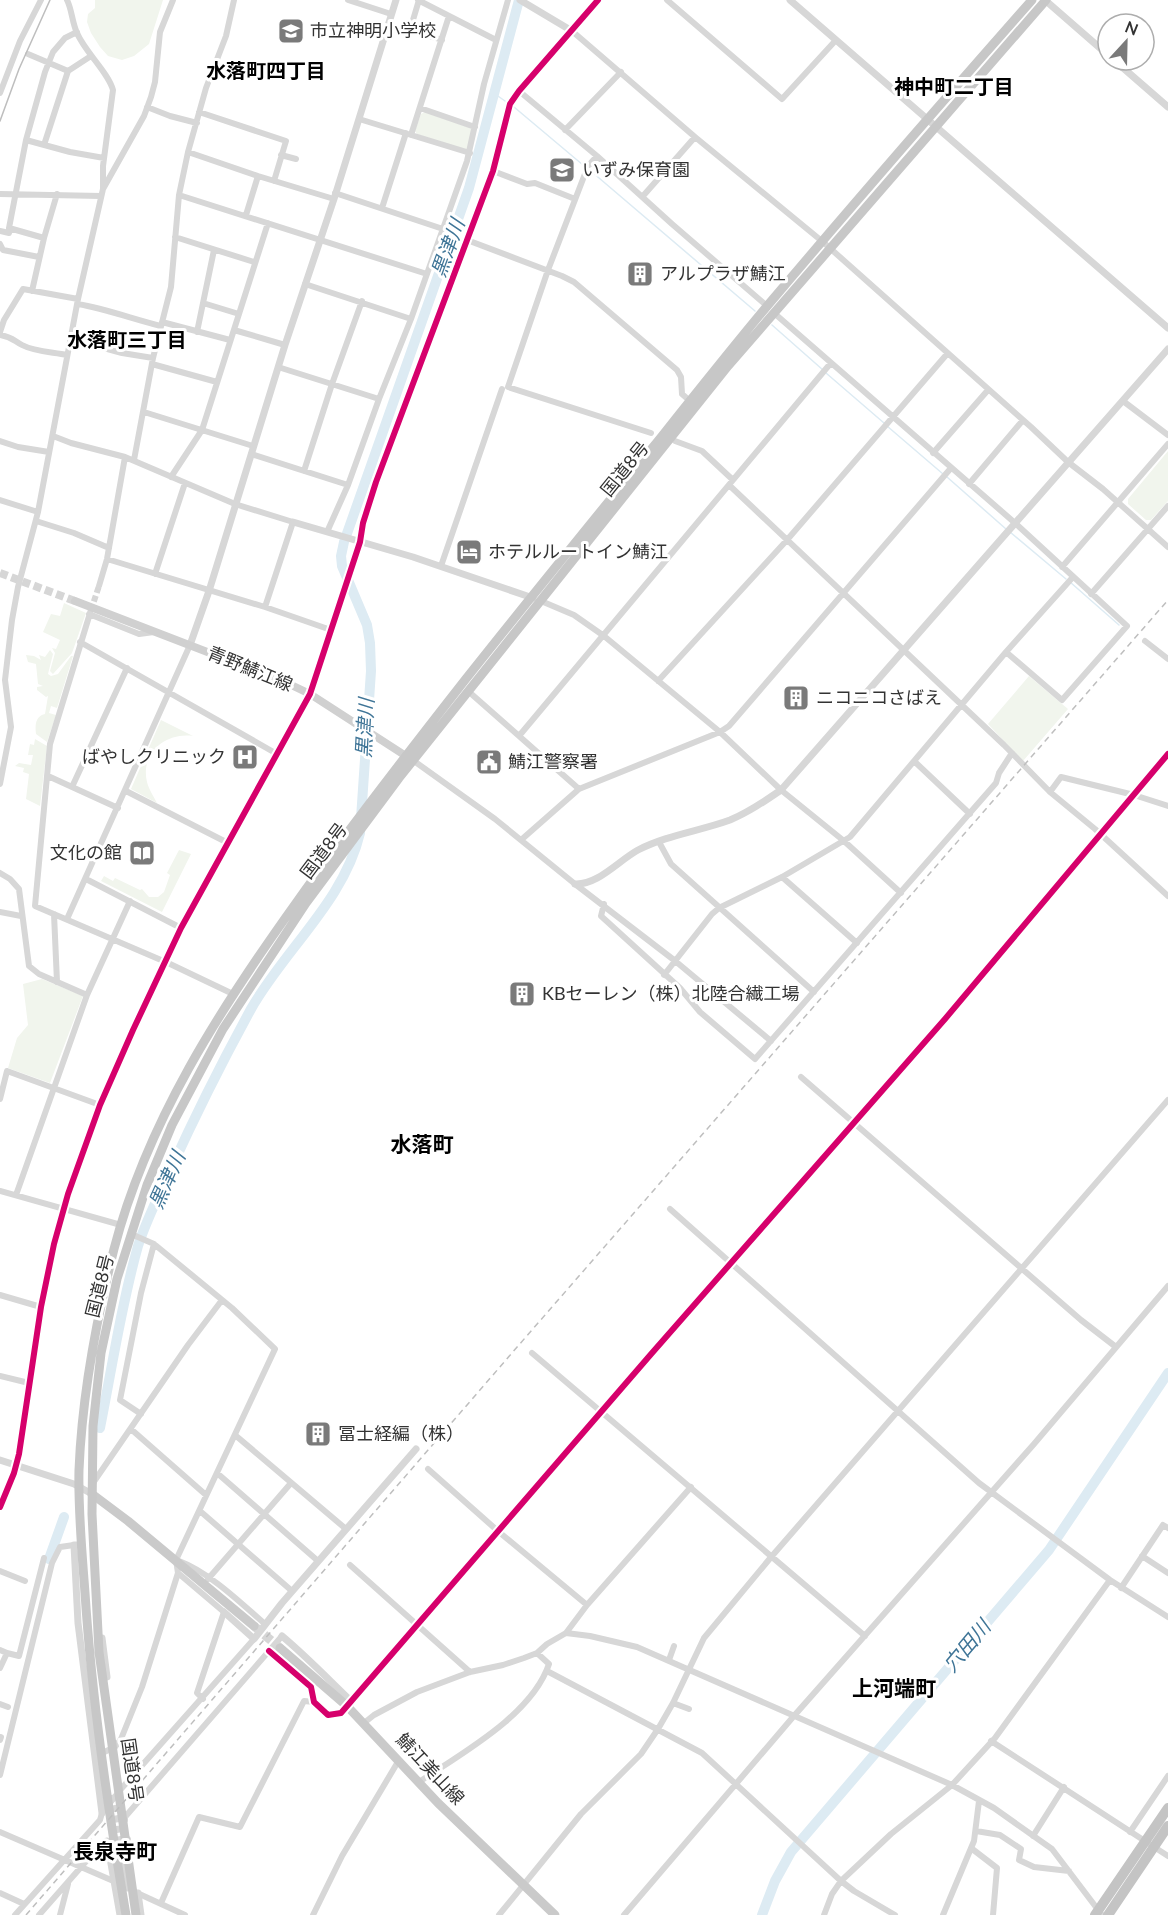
<svg xmlns="http://www.w3.org/2000/svg" width="1168" height="1915" viewBox="0 0 1168 1915" font-family="Lato,'Noto Sans JP',sans-serif">
<style>
.green{fill:#f1f5ed}
.lines{fill:none;stroke-linecap:round;stroke-linejoin:round}
.stream{stroke:#ddebf3;stroke-width:1.5}
.river{stroke:#ddebf3;stroke-width:10}
.minor-tunnel{stroke:#d6d6d6;stroke-width:6;stroke-dasharray:6 3;stroke-linecap:butt}
.tertiary-tunnel{stroke:#d6d6d6;stroke-width:7;stroke-dasharray:7 3.5;stroke-linecap:butt}
.secondary-tunnel{stroke:#d6d6d6;stroke-width:8;stroke-dasharray:8 4;stroke-linecap:butt}
.primary-tunnel{stroke:#d6d6d6;stroke-width:9;stroke-dasharray:9 4.5;stroke-linecap:butt}
.minor{stroke:#d7d7d7;stroke-width:6}
.tertiary{stroke:#d7d7d7;stroke-width:7}
.secondary{stroke:#d0d0d0;stroke-width:8}
.primary{stroke:#cacaca;stroke-width:9}
.trunk{stroke:#c7c7c7;stroke-width:9}
.motorway{stroke:#c4c4c4;stroke-width:10}
.tram{stroke:#bebebe;stroke-width:1.5}
.rail{stroke:#bebebe;stroke-width:1.5;stroke-dasharray:6 4.5;stroke-linecap:butt}
.cycleway-casing{stroke:#fff;stroke-width:10}
.cycleway{stroke:#d6006c;stroke-width:6}
.labels{text-anchor:middle;stroke-width:6;stroke-linejoin:round;paint-order:stroke}
.poi-label{font-size:18px;fill:#333;stroke:#fff;text-anchor:start}
.street-label{font-size:18px;fill:#333;stroke:#fff}
.neighbourhood-label{font-size:20px;font-weight:bold;fill:#000;stroke:#fff}
.water-label{font-size:20px;font-style:italic;fill:#3f7597;stroke:#fff}
.quarter-label{font-size:21px;font-weight:bold;fill:#000;stroke:#fff}
</style>
<rect width="100%" height="100%" fill="#fff"/>
<path class="green" d="M95,0H163L149,44L134,56L122,60L108,56L100,47L91,33L87,22L88,14L95,8Z
M425,112L473,129L469,148L465,150L417,134L415,131L421,114Z
M1168,451V501L1151,520H1146L1128,504V499Z
M64,603L86,613L72,653L53,674L50,671L55,653L52,648L56,649L60,640L43,632L51,614L60,616Z
M50,650L53,654L48,674L51,676L58,674L71,656H73L57,708L51,706L49,713L56,715L47,742L36,734C35,726 35,716 45,714L48,696L46,697L37,690V687L43,686L38,684L36,664L28,662L26,655L34,656L41,660L39,655L45,657Z
M1029,676L1068,709L1023,761L988,724Z
M161,720L193,736C166,732 140,753 147,782C149,790 154,797 157,803L131,789Z
M35,739L47,746L40,806L26,799L29,774L23,772L24,768L15,766L19,763L31,765L33,755H28L30,744L34,745Z
M179,850L191,854L162,912L101,881L104,876L113,881L115,878L140,890L142,889L149,897H158L164,892L170,875L167,873Z
M42,979L83,996L50,1083L8,1068L17,1038L28,1025L23,984Z"/>
<g class="lines">
<path class="stream" d="M495,94L505,101
M514,107L583,165
M592,172L755,311
M772,325L823,370
M826,373L884,423
M887,426L943,474
M947,477L1006,529
M1010,532L1066,579
M1070,582L1119,625"/>
<path class="river" d="M100,1428C112,1368 121,1306 138,1246C146,1221 159,1195 170,1171C195,1116 222,1062 251,1009C285,949 344,901 360,833L371,671L370,643L367,625L342,566L341,556L344,542L469,188L519,0
M49,1559L64,1517
M762,1915L775,1881L791,1852L1049,1550L1168,1373"/>
<path class="minor-tunnel" d="M91,610L99,586"/>
<path class="tertiary-tunnel" d="M111,1795L121,1851"/>
<path class="secondary-tunnel" d="M0,573L75,601"/>
<path class="primary-tunnel" d="M254,1626L280,1648"/>
<path class="minor" d="M348,0L391,14
M418,0L496,40
M419,0L410,30L442,40
M667,0L782,99L836,40
M572,31L695,137L823,242L1031,427L1068,462L1103,489L1168,547
M28,54L68,71L91,56
M519,91L597,156L672,224L767,306
M0,93L20,41L41,0
M147,107L170,116L197,123
M420,108L475,127
M199,112L286,141L274,181
M359,119L470,153
M565,130L621,72
M411,135L449,16
M26,140L70,152L104,158
M44,145L68,71
M188,152L258,176L334,199
M281,155L296,159
M597,156L588,166L548,270L508,387L651,433
M493,171L527,184L535,183L575,199
M103,189L144,116L151,97L155,82L160,32L173,0
M335,193L443,229
M0,194L101,196
M179,195L427,274
M643,196L695,137
M382,208L406,133
M246,215L258,176
M9,228L26,140L45,72L53,52L65,38L77,32
M0,231L9,233V228L44,238
M175,237L254,262
M467,240L562,276L574,282L677,370L681,377L682,394L690,401
M0,244L3,250L39,257
M305,284L411,319
M32,291L44,238L57,194
M203,303L239,314
M78,304C106,309 133,319 161,326
M774,313L1015,523L1127,626L1062,700L1006,652
M162,322L230,340
M234,330L285,345
M0,332L4,320L23,289L78,299
M197,332L214,250
M0,335C12,337 13,340 22,345C35,352 53,352 67,355
M71,339L122,353L153,358
M152,364L217,382
M278,367L379,399
M1123,401L1168,435
M144,412L253,446
M53,436L71,443L125,457L235,504L293,522L265,607
M0,441L18,447L49,452
M675,441L702,451L733,480
M933,453L988,390
M251,454L348,485
M134,460L153,358L171,287L179,195L188,152L206,88L226,36L234,0
M304,471L332,384L362,301
M171,477L202,430L268,223
M969,484L1023,420
M729,485L1004,745L1050,792L1095,829L1168,896
M0,500L38,512
M36,521L74,533L109,548
M327,532L348,485L379,399L411,319L467,161L484,84L508,0
M107,559L265,607L331,630
M441,566L502,389
M1062,567L1168,444
M155,574L185,483
M99,586L107,559L125,457
M1091,594L1168,506
M541,601L574,615L604,636L720,732L781,790L844,841L901,893
M91,610L50,744L35,906L168,963L233,994
M89,614L139,634L154,632
M1145,641L1168,659
M80,642L277,754
M658,681L787,540L947,354
M468,691L579,789
M519,736L830,364
M414,761L495,819L575,884L674,960L771,1041
M914,761L970,814
M48,776L118,808
M0,784L11,727L5,680L12,620L18,587L38,512L78,299L103,189V166L113,90C108,72 85,52 77,33C72,22 72,10 67,0
M72,787L127,668
M126,791L228,843
M1050,792L1061,777L1134,795L1168,806
M521,840L579,789L720,732L729,726L951,468
M659,842L671,864L814,992
M0,873L10,879L19,889L29,966L39,974L87,995
M782,877L857,943
M86,879L181,928
M604,904L601,916L680,988L700,1012L755,1059L996,783L999,773L1012,753
M0,912L21,916
M54,914L57,982
M67,919L190,645
M664,975L712,914L719,908L782,877L850,837L1006,652L1073,577
M801,1077L1081,1320L1116,1347
M0,1099L7,1071L100,1105
M0,1191L121,1225
M16,1195L87,995L130,901
M670,1209L979,1483L1110,1580L1168,1617
M0,1295L41,1307
M532,1353L865,1636
M0,1376L29,1383
M141,1414L120,1400L141,1293L154,1244
M132,1430L206,1495
M235,1435L346,1529
M428,1469L499,1532L587,1605
M217,1473L318,1561
M93,1483L188,1345L222,1300
M200,1511L292,1591
M1142,1556L1168,1573
M179,1561C209,1572 241,1603 265,1624
M350,1565L470,1672
M0,1571L25,1581
M178,1573L224,1612L197,1693L203,1699
M208,1579L291,1483
M1121,1588L1163,1525L1168,1528
M566,1633L590,1636L637,1647L952,1785L994,1808L1052,1849L1102,1915
M0,1650L7,1653L0,1668
M7,1653L19,1656L44,1558
M669,1660L674,1646
M547,1671L702,1753L841,1881L854,1891L895,1915
M673,1703L689,1709
M0,1704L8,1707
M364,1723L374,1715L417,1692L470,1672L503,1665L524,1658L537,1653L547,1644L566,1633L587,1605L691,1487
M0,1740L1,1737
M991,1741L1168,1856
M100,1754L115,1747L121,1739L142,1687L178,1573L176,1560L275,1349L232,1308L154,1244L131,1234
M0,1775L52,1563L60,1547L74,1545
M419,1782C462,1753 532,1715 549,1664L537,1653
M125,1820V1817L282,1636
M976,1831L1000,1835L1021,1849L1019,1860L1034,1867L1069,1871
M0,1832L118,1883
M1130,1832L1168,1776
M1033,1836L1064,1787
M971,1848L997,1868L993,1915
M135,1892L185,1915
M0,1893L24,1904
M161,1903L199,1817L240,1827L304,1701L314,1702
M15,1915L100,1820L102,1813L121,1789L254,1639
M39,1915L103,1842L128,1839
M60,1915L68,1884
M313,1915L342,1856L399,1760
M499,1915L581,1814L641,1754L658,1729L673,1703L704,1638L772,1556L1168,1100
M624,1915L793,1717L1034,1444L1168,1286
M824,1915L832,1894L841,1881L891,1834L952,1785L995,1738L1110,1580
M943,1915L974,1841L979,1801"/>
<path class="tertiary" d="M520,0L572,31
M790,0L1168,328
M1045,0L1108,55
M1114,60L1168,107
M293,522L413,557L533,598
M190,645L209,591L285,345L334,199L396,0
M575,884C598,885 618,861 638,850C667,835 700,831 730,820C749,812 765,801 781,790L1168,349
M0,1460L74,1484L92,1494
M0,1507L14,1473L19,1454L41,1307L54,1244L68,1194L100,1105L133,1030L181,928L310,694L360,542L363,523L376,482L493,171L510,104L519,91L598,0
M81,1545H74L78,1623L102,1813
M224,1612L254,1639L282,1603L416,1449
M282,1636C307,1657 328,1679 351,1701
M102,1638L107,1677
M269,1651L311,1687L314,1702L328,1715L341,1713L652,1353L945,1019L1168,754
M107,1841L120,1915
M121,1851L127,1888
M138,1893L141,1915"/>
<path class="secondary" d="M75,601L285,682L310,694L409,758"/>
<path class="primary" d="M92,1494L128,1521L254,1626
M280,1648L347,1706L438,1803L555,1915"/>
<path class="trunk" d="M126,1915C108,1808 92,1701 85,1593C82,1552 78,1511 79,1470C82,1395 96,1321 114,1249C147,1122 220,1009 296,903C350,827 407,754 465,680C530,598 596,517 662,436C697,392 732,348 768,305C855,202 943,101 1032,0
M136,1915L99,1652L92,1514L93,1426L101,1353L117,1279L147,1185L172,1125L223,1029L306,903L399,778L728,366L1046,0"/>
<path class="motorway" d="M1095,1915L1168,1808
M1108,1915L1168,1826"/>
<path class="tram" d="M0,121L19,69L50,0"/>
<path class="rail" d="M26,1915L518,1346L1168,600"/>
<defs>
<path id="cycleway" d="M0,1507L14,1473L19,1454L41,1307L54,1244L68,1194L100,1105L133,1030L181,928L310,694L360,542L363,523L376,482L493,171L510,104L519,91L598,0
M269,1651L311,1687L314,1702L328,1715L341,1713L652,1353L945,1019L1168,754"/>
</defs>
<use href="#cycleway" class="cycleway-casing"/>
<use href="#cycleway" class="cycleway"/>
</g>
<defs>
<symbol id="school-square" viewBox="-11 -11 22 22"><rect x="-9" y="-9" width="18" height="18" rx="4" fill="#7a7a7a" stroke="#fff"/><path d="M0-5L7-2L0 1L-7-2ZM-4 1L0 2.5L4 1V4Q0 6-4 4Z" fill="#fff"/></symbol>
<symbol id="building-square" viewBox="-11 -11 22 22"><rect x="-9" y="-9" width="18" height="18" rx="4" fill="#7a7a7a" stroke="#fff"/><path d="M-4-6H4V6H1V3H-1V6H-4ZM-2.5-4.3h1.7v1.8h-1.7ZM.8-4.3h1.7v1.8H.8ZM-2.5-1h1.7V.8h-1.7ZM.8-1h1.7V.8H.8Z" fill="#fff"/></symbol>
<symbol id="hotel-square" viewBox="-11 -11 22 22"><rect x="-9" y="-9" width="18" height="18" rx="4" fill="#7a7a7a" stroke="#fff"/><path d="M-6-4.5h1.5V1H6V5H4.5V3h-9V5H-6ZM-4 0a1.8 1.8 0 1 1 3.6 0ZM.5 0V-2.5h3Q6-2.5 6 0Z" fill="#fff"/></symbol>
<symbol id="hospital-square" viewBox="-11 -11 22 22"><rect x="-9" y="-9" width="18" height="18" rx="4" fill="#7a7a7a" stroke="#fff"/><path d="M-5-5h3v3.5h4V-5h3V5h-3V1.5h-4V5h-3Z" fill="#fff"/></symbol>
<symbol id="civic-square" viewBox="-11 -11 22 22"><rect x="-9" y="-9" width="18" height="18" rx="4" fill="#7a7a7a" stroke="#fff"/><path d="M-.6-6.5H3V-4.5H.6V-3L4-1V1h2V6H-6V1h2V-1L-.6-3ZM-1.2 2.5V6h2.4V2.5Z" fill="#fff"/></symbol>
<symbol id="library-square" viewBox="-11 -11 22 22"><rect x="-9" y="-9" width="18" height="18" rx="4" fill="#7a7a7a" stroke="#fff"/><path d="M-6-4Q-3-5.5-.7-3.5V5Q-3 3-6 4ZM6-4Q3-5.5 .7-3.5V5Q3 3 6 4Z" fill="#fff"/></symbol>
</defs>
<g fill-rule="evenodd">
<use href="#school-square" x="276" y="16" width="30" height="30"/>
<use href="#school-square" x="547" y="155" width="30" height="30"/>
<use href="#building-square" x="625" y="259" width="30" height="30"/>
<use href="#hotel-square" x="454" y="537" width="30" height="30"/>
<use href="#building-square" x="781" y="683" width="30" height="30"/>
<use href="#hospital-square" x="230" y="742" width="30" height="30"/>
<use href="#civic-square" x="474" y="747" width="30" height="30"/>
<use href="#library-square" x="127" y="838" width="30" height="30"/>
<use href="#building-square" x="507" y="979" width="30" height="30"/>
<use href="#building-square" x="303" y="1419" width="30" height="30"/>
</g>
<g class="labels">
<g class="poi-label">
<text x="310" y="37">市立神明小学校</text>
<text x="582" y="176">いずみ保育園</text>
<text x="660" y="280">アルプラザ鯖江</text>
<text x="488" y="558">ホテルルートイン鯖江</text>
<text x="816" y="704">ニコニコさばえ</text>
<text x="226" y="763" text-anchor="end">ばやしクリニック</text>
<text x="508" y="768">鯖江警察署</text>
<text x="122" y="859" text-anchor="end">文化の館</text>
<text x="542" y="1000">KBセーレン（株）北陸合繊工場</text>
<text x="338" y="1440">冨士経編（株）</text>
</g>
<g class="street-label">
<text transform="translate(625 469) rotate(-51)" y="6">国道8号</text>
<text transform="translate(250 669) rotate(22)" y="6">青野鯖江線</text>
<text transform="translate(324 851) rotate(-53)" y="6">国道8号</text>
<text transform="translate(100 1286) rotate(-76)" y="6">国道8号</text>
<text transform="translate(430 1769) rotate(47)" y="6">鯖江美山線</text>
<text transform="translate(132 1770) rotate(82)" y="6">国道8号</text>
</g>
<g class="neighbourhood-label">
<text x="266" y="78">水落町四丁目</text>
<text x="954" y="94">神中町二丁目</text>
<text x="127" y="347">水落町三丁目</text>
</g>
<g class="water-label">
<text transform="translate(448 248) rotate(-70)" y="7">黒津川</text>
<text transform="translate(365 728) rotate(-87)" y="7">黒津川</text>
<text transform="translate(167 1180) rotate(-66)" y="7">黒津川</text>
<text transform="translate(967 1646) rotate(-50)" y="7">穴田川</text>
</g>
<g class="quarter-label">
<text x="422" y="1152">水落町</text>
<text x="894" y="1696">上河端町</text>
<text x="115" y="1859">長泉寺町</text>
</g>
</g>
<g transform="translate(1126 42) rotate(22)"><circle r="28" fill="#ffffff" stroke="#adadad" stroke-width="1.5"/>
<path d="M0-4.5L10 22L0 15L-10 22Z" fill="#7a7a7a"/>
<text y="-9" font-size="16" font-weight="bold" text-anchor="middle" fill="#333333">N</text>
</g>
</svg>
